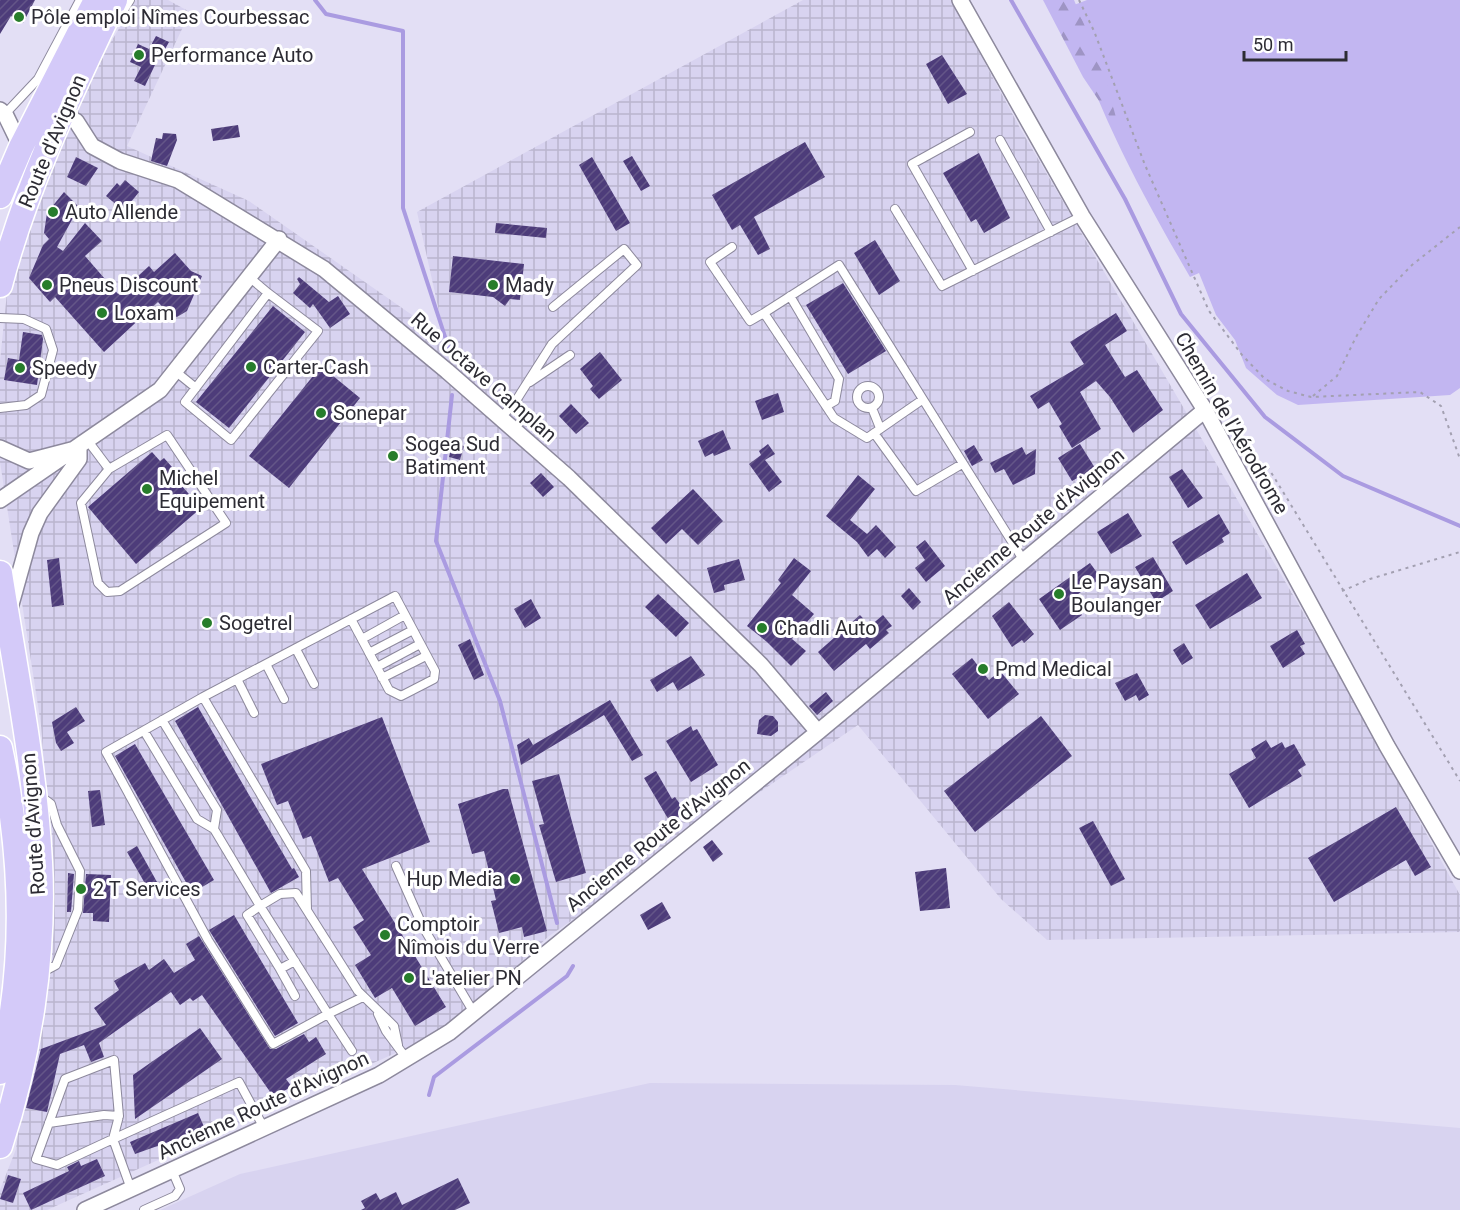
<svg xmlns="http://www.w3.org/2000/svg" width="1460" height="1210" viewBox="0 0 1460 1210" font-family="Roboto,sans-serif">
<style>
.built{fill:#d8d3f0}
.industrial{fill:url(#industrial-grid)}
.grass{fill:#c2b6f1}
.forest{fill:url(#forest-firs)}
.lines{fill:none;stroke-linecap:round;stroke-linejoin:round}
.stream{stroke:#aa9be1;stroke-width:4}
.building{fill:url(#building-hatch)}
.service-casing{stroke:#8d899d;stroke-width:10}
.minor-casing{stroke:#8d899d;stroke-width:18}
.primary-casing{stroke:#fff;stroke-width:27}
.path{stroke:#a3a0b1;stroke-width:2;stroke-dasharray:3 4.5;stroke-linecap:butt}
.service{stroke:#fff;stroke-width:8}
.minor{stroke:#fff;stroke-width:15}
.primary{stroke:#d4caf9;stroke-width:24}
.poi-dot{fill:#277d2b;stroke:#fff;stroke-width:2}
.labels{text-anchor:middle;stroke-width:6;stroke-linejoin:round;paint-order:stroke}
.poi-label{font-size:20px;fill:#2d2c34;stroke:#fff;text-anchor:start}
.street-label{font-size:20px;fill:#2d2c34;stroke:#fff}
</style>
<defs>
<pattern id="industrial-grid" width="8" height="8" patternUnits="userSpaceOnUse" patternTransform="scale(1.5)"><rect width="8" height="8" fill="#d8d3f0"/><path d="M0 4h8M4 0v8" fill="none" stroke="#bab5ce"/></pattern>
<pattern id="forest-firs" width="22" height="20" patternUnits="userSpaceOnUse" patternTransform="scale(1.5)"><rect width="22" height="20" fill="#c2b6f1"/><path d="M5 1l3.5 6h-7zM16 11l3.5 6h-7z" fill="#9e94c4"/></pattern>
<pattern id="building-hatch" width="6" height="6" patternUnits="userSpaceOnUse" patternTransform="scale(1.5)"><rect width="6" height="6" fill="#4d3c7a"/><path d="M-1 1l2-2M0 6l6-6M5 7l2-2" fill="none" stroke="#645688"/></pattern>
</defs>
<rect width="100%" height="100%" fill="#e3dff5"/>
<path class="built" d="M650,1083L955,1085L1460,1128V1210H160L240,1174Z"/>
<path class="industrial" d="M136,0H168L190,12L127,146L249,201L445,338L417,212L803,0H951L1020,128L1331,660L1460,895V932L1047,940L1001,899L858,725L549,936L449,1029L47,1210H0V1190L16,1149L53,883L41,725L0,462V361L9,273L65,119Z"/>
<path class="grass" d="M1087,0H1460V388L1450,395L1298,405L1277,395L1246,368L1235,340L1216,315L1199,273L1190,277C1140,191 1093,104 1066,8Z"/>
<path class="forest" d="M1043,0H1074L1103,70L1120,132L1083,77Z"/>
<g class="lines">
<path class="stream" d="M315,0L326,14L403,31V208L451,355
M1011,0L1125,199L1181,314L1265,417L1343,476L1460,526
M452,395L436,541L500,701L557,923
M429,1095L434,1077L567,976L573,966"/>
</g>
<path class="building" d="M0,0H35L23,23L11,16L0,34Z
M156,36L169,42L164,51L162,50L145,86L134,81L141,67L130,62L138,44L149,49Z
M942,55L967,94L948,104L926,64Z
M238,125L240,137L213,141L211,129Z
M163,133L176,134L177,140L167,166L151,161L156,138L162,139Z
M805,142L825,177L754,217L770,249L758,255L740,225L732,230L712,195Z
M979,153L1010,218L984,233L976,219L971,222L943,173Z
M632,156L650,186L641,191L623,161Z
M76,157L98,168L86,186L67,177Z
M592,157L630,223L616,231L579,165Z
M125,180L139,192L124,211L106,196L117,183L120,186Z
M64,192L79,207L57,247L63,251L85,223L102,241L85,256L118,294L149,266L154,272L175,253L191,271L202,276L187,311L177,317L169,314L158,302L104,352L55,297L50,302L29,278L43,245L49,239L44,233L47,213Z
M496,223L547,228L546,238L495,233Z
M875,240L900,281L879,295L854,253Z
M453,256L524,264L520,300L510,299L505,306L493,297L449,292Z
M299,277L329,302L338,296L350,314L330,328L313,304L310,308L293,293L300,284L297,279Z
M843,283L886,351L848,374L806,305Z
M273,306L305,332L229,428L196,402Z
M1116,313L1127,331L1105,345L1125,377L1137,370L1163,410L1133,433L1110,397L1096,381L1080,392L1101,429L1072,448L1059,426L1062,424L1049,402L1038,409L1030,396L1084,364L1070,342Z
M23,332L42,335L43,339L37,385L4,380L8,358L19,360Z
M600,352L622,380L599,399L590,389L593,386L580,369Z
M321,366L360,398L289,488L249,456Z
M778,393L784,412L762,420L755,401Z
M571,404L589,423L576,434L559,416Z
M723,430L731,449L714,456L713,453L705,457L698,441Z
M453,443L464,446L460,460L449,457Z
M768,444L775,454L765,460L782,482L769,492L749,464L761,455L759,451Z
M1080,444L1095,468L1072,481L1058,458Z
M974,445L983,460L972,466L964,451Z
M1022,447L1026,455L1036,449L1035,474L1013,485L1004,469L995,473L990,463Z
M152,452L160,461L164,458L172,467L169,471L201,508L136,564L88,507Z
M1182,469L1203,498L1188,508L1169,477Z
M541,473L554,487L543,497L530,483Z
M858,475L875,489L850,520L867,534L876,525L896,547L885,558L877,549L868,557L857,542L826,516Z
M693,489L723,521L698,545L682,529L666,544L651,528Z
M1128,513L1142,536L1111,554L1097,532Z
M1219,514L1230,533L1222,538L1224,542L1186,565L1172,542Z
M925,540L945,566L926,582L915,568L925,560L916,547Z
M1153,557L1173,591L1156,602L1135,567Z
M59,558L64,605L52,607L47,560Z
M794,558L811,571L792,595L814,614L792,639L806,651L791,666L767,642L747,626L781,583L778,580Z
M739,559L745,580L724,585L725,590L714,593L707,568Z
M1090,563L1101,578L1071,599L1082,615L1060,630L1039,599Z
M1247,573L1262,598L1210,629L1195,605Z
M909,588L921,602L913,610L901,596Z
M658,594L689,623L676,637L645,607Z
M531,599L541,618L525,628L514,609Z
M1009,602L1034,634L1024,643L1022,640L1012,647L992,616Z
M860,615L870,626L883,615L892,626L886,630L889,633L870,649L866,644L834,671L818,652Z
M1297,630L1305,644L1300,646L1305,654L1283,668L1270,646Z
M470,639L484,675L474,680L458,645Z
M1184,643L1193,658L1182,665L1173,650Z
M691,656L705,675L678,691L673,682L657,692L650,680Z
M972,658L989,680L1000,671L1019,694L988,719L952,674Z
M1137,673L1149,695L1139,701L1136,695L1125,701L1115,683Z
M826,692L833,701L817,715L809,706Z
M610,700L643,755L632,761L604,715L521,765L517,745L529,738L533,745Z
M76,707L85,721L67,732L74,743L61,751L56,743L52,722Z
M198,707L292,869L294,868L299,877L271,893L175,721Z
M765,715L773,716L778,722V731L771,736L757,734L759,720Z
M1041,716L1072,756L975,832L944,791Z
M382,717L430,842L362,869L446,1007L415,1026L392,988L375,998L355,965L371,955L353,927L364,920L338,878L329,882L311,836L303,839L288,801L277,805L261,764Z
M691,726L693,731L697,729L718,765L691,782L666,741Z
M1266,740L1271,748L1282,742L1285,748L1294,744L1306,765L1298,770L1302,776L1249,808L1229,774L1256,758L1251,749Z
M135,744L214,880L192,893L115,756Z
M656,771L672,799L675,797L682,807L679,809L682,815L670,822L644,778Z
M559,774L586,873L556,882L539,825L544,824L532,781Z
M503,789H508L547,931L524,937L522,927L499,933L491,901L496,900L484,851L472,854L458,804Z
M100,790L105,825L92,827L88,791Z
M1396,807L1431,867L1415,876L1406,860L1334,902L1308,858Z
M1093,821L1125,879L1111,886L1079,828Z
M712,840L723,854L713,862L703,847Z
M137,846L157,882L147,887L127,852Z
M946,868L950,908L920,911L915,872Z
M68,873L74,874L71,912H67Z
M86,874L111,875L109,922L93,921V913H83Z
M662,902L671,918L648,930L640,915Z
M234,915L298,1023L275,1036L209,930Z
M199,936L270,1049H276L304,1034L309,1042L316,1037L326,1054L286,1079L292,1087L273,1096L202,995L193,1001L190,998L180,1005L171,992L99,1043L104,1057L91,1062L84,1045L60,1054L47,1112L26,1108L41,1049L106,1025L94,1008L119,990L114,981L145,963L149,970L164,959L174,973L195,960L186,944Z
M200,1028L222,1059L135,1119L133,1075Z
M198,1113L205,1129L135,1154L130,1142Z
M97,1159L105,1176L31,1210L23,1193L69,1171L67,1167L79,1161L81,1166Z
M8,1175L21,1179L13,1203L0,1199Z
M458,1178L470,1203L455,1210H361L365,1208L361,1201L376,1193L380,1200L396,1192L402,1205Z"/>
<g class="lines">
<defs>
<path id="service" d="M118,19L130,0
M5,114L38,79L80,0
M970,132L912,164L973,271
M1000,140L1051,232
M895,209L942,286L1082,216
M732,247L710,262L750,321L764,313L834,418L867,438L922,400
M249,277L268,293L185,402L231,440L318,331L268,293
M790,296L839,379L835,401L826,406
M764,313L839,265L1024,561
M0,318L24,319L46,329L53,350L41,395L26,405L0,408
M175,371L196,388
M530,382L570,355
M857 397a11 11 0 1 1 22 0a11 11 0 1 1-22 0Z
M872,408L880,428
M501,418L517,399L552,344L637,265L624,249L553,307
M874,433L916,491L962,464
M88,441L109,469L167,435L226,523L120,591L107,592L98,583L81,503L109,469
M362,639L405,615
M296,649L314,684
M369,653L413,630
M266,664L284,699
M377,667L420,644
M382,678L426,656
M237,679L254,713
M203,697L395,596L435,671L434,679L401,696L389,690L351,619
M162,720L217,810L214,829
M144,731L197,819L214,829L260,906L247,915L280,969L295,961
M39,795L51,804L57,825L80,871L78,910L56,965L41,973
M396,866L423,927L474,1013
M307,910L306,871L203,697L106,752L208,940L273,1044L328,1014L352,1051
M280,969L295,996
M363,997L328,1014L260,906L280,894L296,893L358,991L394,1026L398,1045
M378,1014L386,1031L406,1058
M114,1060L119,1116L113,1139L57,1165L36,1159L65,1079Z
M49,1123L104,1115L119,1116
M131,1189L113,1139L239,1082L264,1128
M144,1210L175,1196L180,1189L172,1170"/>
<path id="minor" d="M960,0L1082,216L1205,410L1387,746L1460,871
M0,110L5,114L21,147
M76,121L92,146L120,161L178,180L324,269L447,371L569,478L761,665L818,732
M0,448L29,461L79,448V459L40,513L31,533L10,608
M0,500L160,390L279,239
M85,1210L379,1075L450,1032L818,732L1205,410"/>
<path id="primary" d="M0,196L21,147L96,0
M0,285C26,185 71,93 115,0
M0,573C15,669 35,765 40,862C45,954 29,1058 0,1146
M0,748C23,855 27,965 0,1072"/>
</defs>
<use href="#service" class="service-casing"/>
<use href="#minor" class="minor-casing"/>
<use href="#primary" class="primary-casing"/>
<path class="path" d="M1079,0L1094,31L1145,165L1209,311L1242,355L1265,379L1288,391L1311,397L1420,392L1441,406L1460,459
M1313,396L1337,376L1356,337L1379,299L1412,265L1460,227
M1247,459H1256L1269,469L1460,781
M1342,591L1370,579L1460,552"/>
<use href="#service" class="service"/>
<use href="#minor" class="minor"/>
<use href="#primary" class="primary"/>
</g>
<g class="poi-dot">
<circle cx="19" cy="17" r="6"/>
<circle cx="139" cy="55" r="6"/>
<circle cx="53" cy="212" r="6"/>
<circle cx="47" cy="285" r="6"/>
<circle cx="493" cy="285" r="6"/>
<circle cx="102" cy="313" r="6"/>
<circle cx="251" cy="367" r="6"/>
<circle cx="20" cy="368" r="6"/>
<circle cx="321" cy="413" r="6"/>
<circle cx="393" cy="456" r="6"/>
<circle cx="147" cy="489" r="6"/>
<circle cx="1059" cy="594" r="6"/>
<circle cx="207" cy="623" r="6"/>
<circle cx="762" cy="628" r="6"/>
<circle cx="983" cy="669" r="6"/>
<circle cx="515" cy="879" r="6"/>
<circle cx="81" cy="889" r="6"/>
<circle cx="385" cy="935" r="6"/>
<circle cx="409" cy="978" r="6"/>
</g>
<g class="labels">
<g class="poi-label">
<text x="31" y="24">Pôle emploi Nîmes Courbessac</text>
<text x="151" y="62">Performance Auto</text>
<text x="65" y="219">Auto Allende</text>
<text x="59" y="292">Pneus Discount</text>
<text x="505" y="292">Mady</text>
<text x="114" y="320">Loxam</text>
<text x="263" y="374">Carter-Cash</text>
<text x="32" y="375">Speedy</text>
<text x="333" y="420">Sonepar</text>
<text x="405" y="451">Sogea Sud<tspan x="405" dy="23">Batiment</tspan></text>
<text x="159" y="485">Michel<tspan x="159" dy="23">Equipement</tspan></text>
<text x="1071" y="589">Le Paysan<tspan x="1071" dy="23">Boulanger</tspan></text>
<text x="219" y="630">Sogetrel</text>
<text x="774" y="635">Chadli Auto</text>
<text x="995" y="676">Pmd Medical</text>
<text x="503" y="886" text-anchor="end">Hup Media</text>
<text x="93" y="896">2 T Services</text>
<text x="397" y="931">Comptoir<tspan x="397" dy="23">Nîmois du Verre</tspan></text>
<text x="421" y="985">L'atelier PN</text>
</g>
<g class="street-label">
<text transform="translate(52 141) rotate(-67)" y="7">Route d'Avignon</text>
<text transform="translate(484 377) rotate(41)" y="7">Rue Octave Camplan</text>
<text transform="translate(1232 423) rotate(60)" y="7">Chemin de l'Aérodrome</text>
<text transform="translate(1033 526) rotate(-40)" y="7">Ancienne Route d'Avignon</text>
<text transform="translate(33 824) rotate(-94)" y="7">Route d'Avignon</text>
<text transform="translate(658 835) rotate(-39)" y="7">Ancienne Route d'Avignon</text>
<text transform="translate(263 1105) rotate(-25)" y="7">Ancienne Route d'Avignon</text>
</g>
</g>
<path d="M1244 51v9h102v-9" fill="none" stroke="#2d2c34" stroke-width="3"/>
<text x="1253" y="51" font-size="18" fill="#2d2c34" stroke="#ffffff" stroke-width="4.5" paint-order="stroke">50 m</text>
</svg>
